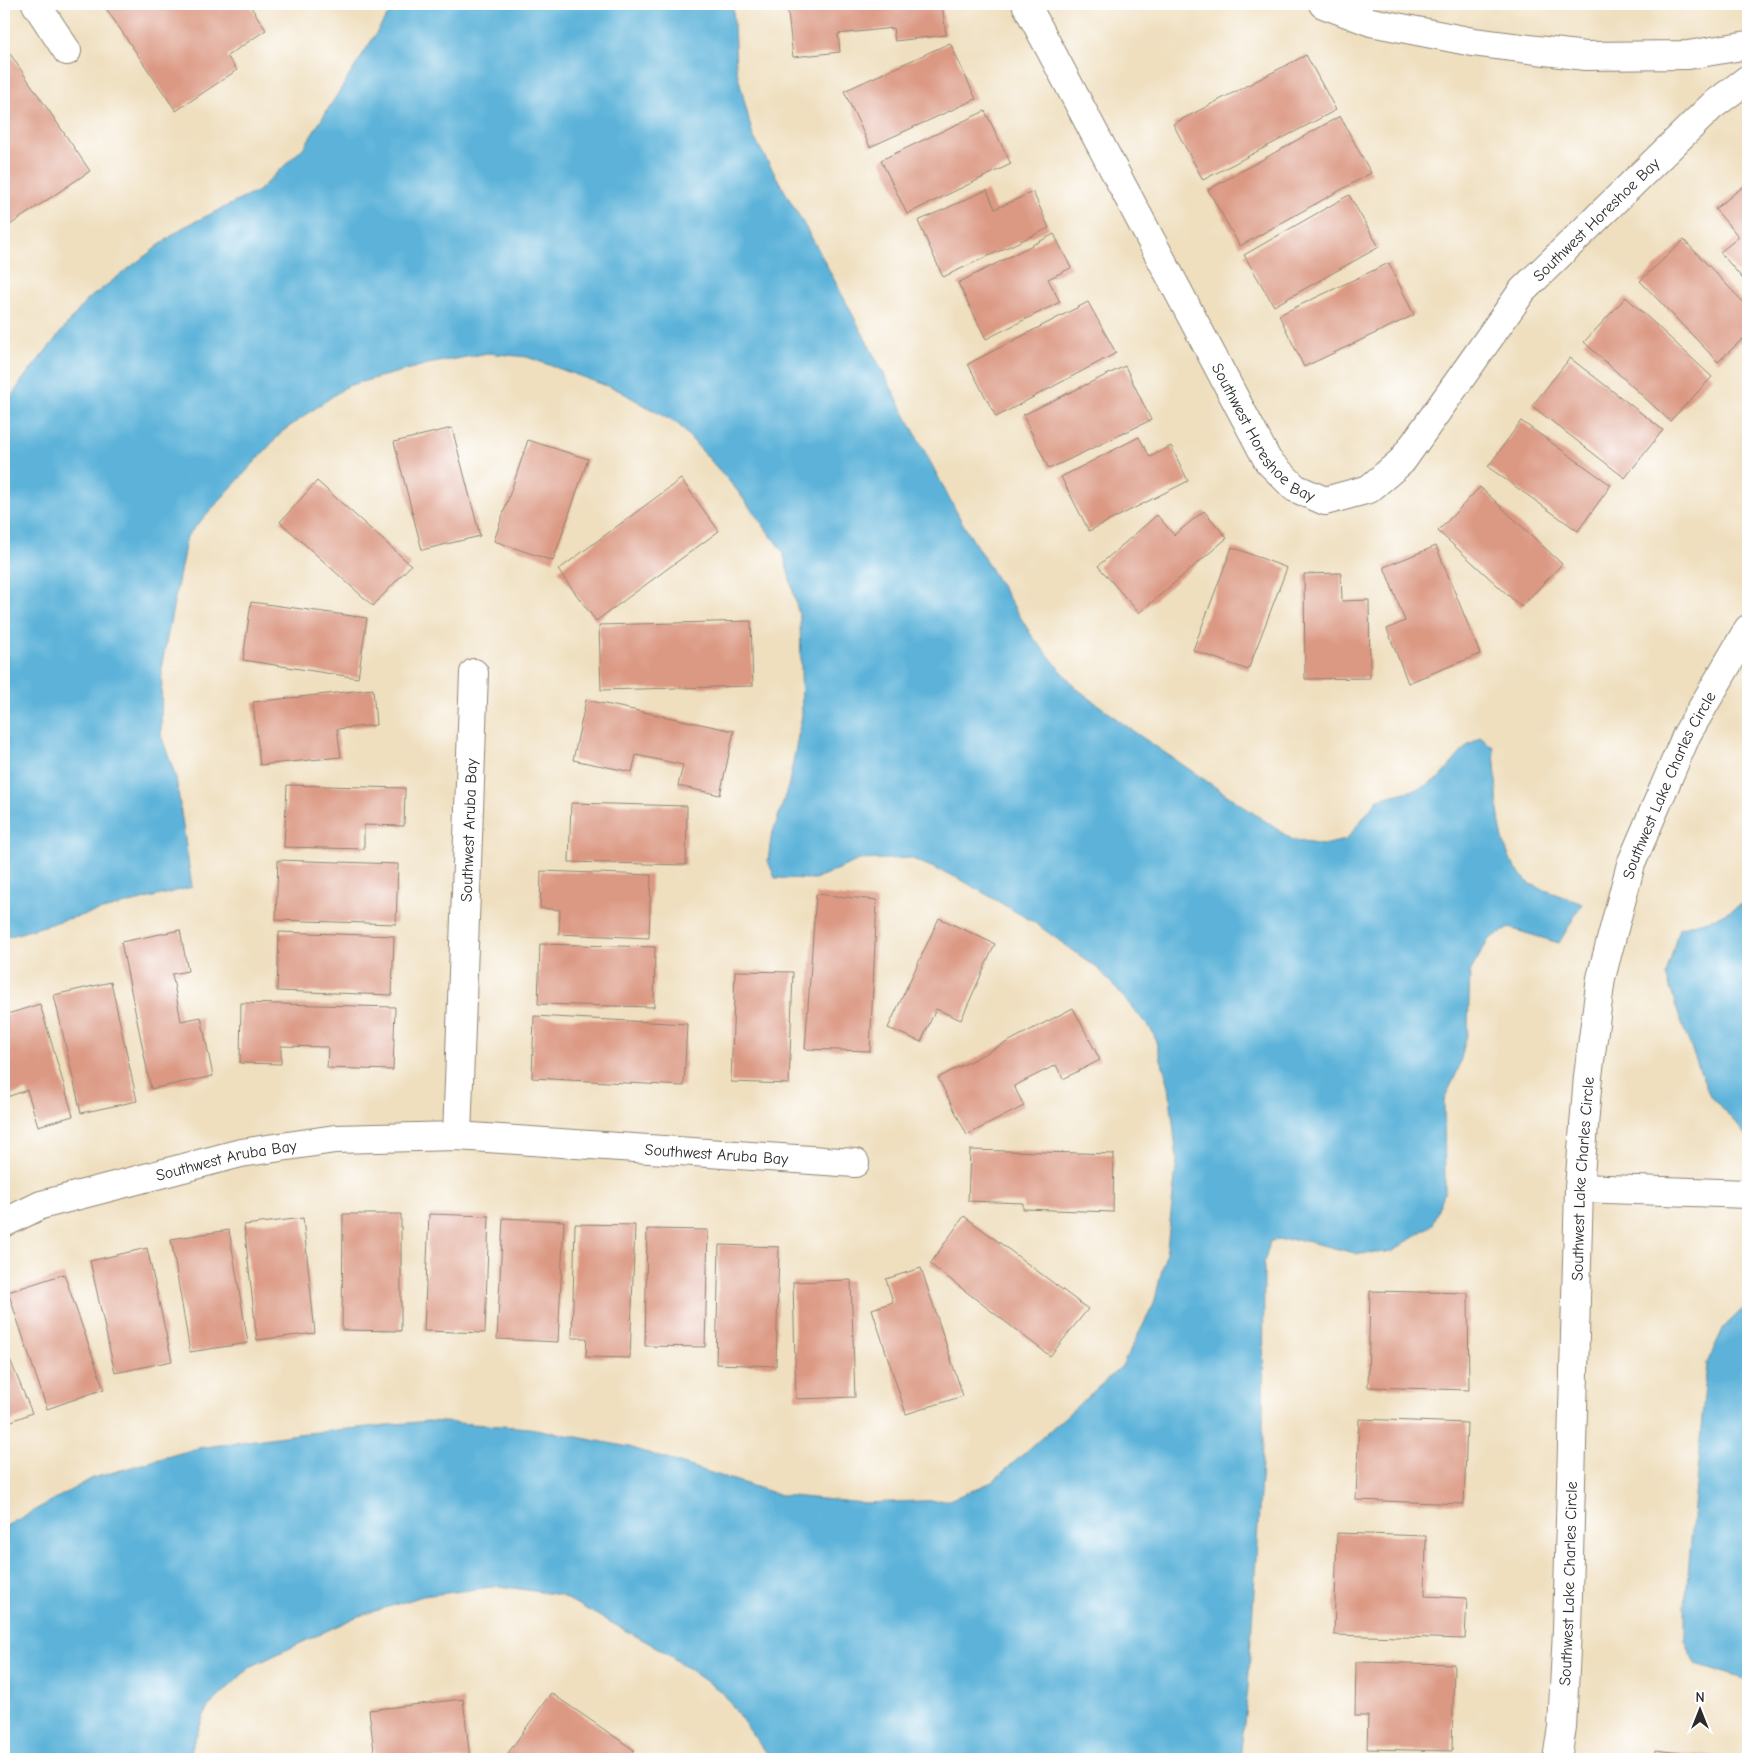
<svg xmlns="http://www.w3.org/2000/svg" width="1752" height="1763" viewBox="0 0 1752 1763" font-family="'Comic Neue',sans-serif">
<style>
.water{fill:#5cb2d9;stroke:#446e82}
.building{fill:#db9882}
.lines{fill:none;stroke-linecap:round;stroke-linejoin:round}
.minor-casing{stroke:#8d8575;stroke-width:30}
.minor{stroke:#fff;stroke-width:28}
.labels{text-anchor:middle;stroke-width:5;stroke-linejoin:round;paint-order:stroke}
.street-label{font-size:16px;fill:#2b2b2b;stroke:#fff}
</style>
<rect width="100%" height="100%" fill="#fff"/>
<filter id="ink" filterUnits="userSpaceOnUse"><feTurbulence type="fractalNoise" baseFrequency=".02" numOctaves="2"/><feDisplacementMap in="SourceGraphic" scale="10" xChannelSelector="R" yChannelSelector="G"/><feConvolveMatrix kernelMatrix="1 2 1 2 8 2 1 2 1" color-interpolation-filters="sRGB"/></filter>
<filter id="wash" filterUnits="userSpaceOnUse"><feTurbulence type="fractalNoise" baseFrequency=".0096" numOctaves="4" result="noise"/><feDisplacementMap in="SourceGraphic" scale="20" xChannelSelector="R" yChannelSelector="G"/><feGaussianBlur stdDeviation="1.12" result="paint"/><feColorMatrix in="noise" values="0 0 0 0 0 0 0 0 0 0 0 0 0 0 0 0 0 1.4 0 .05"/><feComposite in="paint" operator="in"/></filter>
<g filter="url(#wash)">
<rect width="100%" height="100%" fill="#efdfbf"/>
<path class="water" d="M393,4H733L736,67L753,136L818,249L963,524L1032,636L1076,688L1133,731L1293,840L1322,845L1346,840L1378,799L1421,788L1439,778L1467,746L1480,737L1493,747C1500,790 1491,851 1528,882C1538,889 1569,898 1582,904L1559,943L1509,928L1489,939L1470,972L1468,1030L1458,1070L1444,1100L1445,1191L1432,1225L1391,1252L1359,1254L1297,1239L1270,1241L1264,1263L1263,1446L1248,1688L1240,1759H770L723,1693L660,1649L560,1595L500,1586L423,1596L356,1617L250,1667L207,1708L187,1759H4V1527L93,1478L198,1448L298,1434L428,1421L530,1428L629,1447L781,1495L864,1503L949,1500L992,1482L1122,1366L1154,1304L1167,1248L1177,1160L1169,1086L1153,1032L1100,970L1035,923L958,878L910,858L859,860L815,879L775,878L768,861L771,838L788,788L802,715L800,619L783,552L736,489L679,425L618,390L527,357L488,353L428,364L347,386L283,431L187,536L162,664L161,735L176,778L192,887L64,920L4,938V408L23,379L87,300L182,228L258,191L304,147L389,13Z
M1748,901V1137L1709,1094L1680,1019L1666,975L1679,928L1715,918Z
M1748,1304V1680L1695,1664L1685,1640V1606L1707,1363L1724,1327Z"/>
<g id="blocks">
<path class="building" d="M103,4H249L266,30L227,56L237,70L176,111Z
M787,4H942L946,35L895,41L893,28L838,34L840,52L793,57Z
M950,43L976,99L870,147L844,91Z
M4,45L90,171L4,229Z
M1306,55L1336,110L1203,180L1173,124Z
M985,111L1011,164L907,214L881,160Z
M1340,116L1371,173L1240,246L1208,190Z
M1745,185L1748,189V285L1720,252L1739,237L1715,209Z
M987,190L995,209L1033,192L1049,228L943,277L918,221Z
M1349,195L1379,247L1274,306L1244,255Z
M1054,234L1071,268L1048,279L1060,302L986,339L958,283Z
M1684,240L1748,307V334L1718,362L1640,281Z
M1389,263L1414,315L1304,367L1279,315Z
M1626,297L1712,377L1670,421L1584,342Z
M1088,302L1116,353L996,417L968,364Z
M1570,358L1663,430L1625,478L1532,406Z
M1125,366L1151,420L1049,469L1023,415Z
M1521,421L1611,485L1578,531L1488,467Z
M452,428L480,536L422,550L394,442Z
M1139,437L1150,457L1171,446L1188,481L1089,531L1061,477Z
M528,440L588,459L553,561L494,541Z
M681,479L719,531L596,621L558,570Z
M317,481L411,565L373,606L280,522Z
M1480,487L1562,564L1521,607L1438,531Z
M1204,511L1227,538L1139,613L1098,566L1157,515L1174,535Z
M1436,546L1480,654L1408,683L1387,629L1405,621L1384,567Z
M1232,547L1287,568L1248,670L1193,650Z
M1341,573L1342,601L1369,600L1370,678L1305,679L1304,574Z
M251,602L367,618L358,678L243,660Z
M751,621L753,686L601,690L599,625Z
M373,689L376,725L337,729L341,757L260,765L253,702Z
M586,700L734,731L720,795L678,786L683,765L636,755L632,772L573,760Z
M287,785L405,788L404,826L364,825V849L284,847Z
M571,803L687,806L686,865L569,862Z
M278,860L398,864L396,924L276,920Z
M541,871L651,875L649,938L559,934L560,910L540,908Z
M816,894L877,900L870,1051L805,1049Z
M939,918L995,944L961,1020L936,1009L921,1042L888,1028Z
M180,930L188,971L172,974L181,1021L201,1017L213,1076L151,1089L121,942Z
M279,932L394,936L392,995L277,991Z
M540,944L655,947L654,1007L538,1004Z
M735,971L793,972L789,1084L731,1082Z
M111,982L137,1101L81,1113L54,995Z
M241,1003L395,1007L393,1070L327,1068L328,1047L281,1046V1064L240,1063Z
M40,1004L73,1116L38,1126L27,1090L4,1098V1015Z
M1073,1008L1100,1060L1063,1079L1056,1065L1014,1086L1024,1106L967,1135L938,1078Z
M534,1016L687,1024L684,1086L532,1078Z
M970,1150L1114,1154L1113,1212L1023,1209V1203L968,1201Z
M343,1214H401V1331L342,1330Z
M429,1214L489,1216L485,1333L424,1331Z
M964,1216L1088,1309L1050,1356L930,1264Z
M303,1218L315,1333L257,1340L244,1225Z
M503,1218L564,1221L558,1342L497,1339Z
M575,1224L635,1225L630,1358L586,1357L587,1338H572Z
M647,1229L708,1230L705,1347L645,1346Z
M229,1230L248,1343L190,1352L171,1239Z
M719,1245L779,1247L776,1366L716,1364Z
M147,1248L172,1361L115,1373L90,1261Z
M921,1268L963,1396L906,1414L872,1309L893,1302L886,1279Z
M64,1274L104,1389L47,1409L8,1292Z
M851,1280L855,1397L796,1399L793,1282Z
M1370,1291L1468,1293L1469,1390L1368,1387Z
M4,1345L32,1413L4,1424Z
M1359,1419L1467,1423L1464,1504L1356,1500Z
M1337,1533L1426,1536L1425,1596L1467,1598L1465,1639L1334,1635Z
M1356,1662L1454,1664L1452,1751L1367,1749L1368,1716H1355Z
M551,1693L634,1750L628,1759H510L506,1756Z
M463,1699L470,1759H375L369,1710Z
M1655,1750L1725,1758V1759H1654Z"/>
</g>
</g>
<g filter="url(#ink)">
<use href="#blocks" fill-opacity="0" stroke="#8d8575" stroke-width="1"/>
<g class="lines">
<defs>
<g id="minor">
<path d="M36,4L67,51"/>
<path id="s1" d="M1026,4L1268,461L1295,488L1325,501L1369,489L1402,461L1523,290L1712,106L1748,79"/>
<path d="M1323,4L1371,22L1473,42L1585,56L1688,55L1748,45"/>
<path id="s2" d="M457,1136L474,673"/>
<path d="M1579,1188L1748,1194"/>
<path id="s3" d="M4,1223L41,1205L241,1153L335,1139L457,1136L855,1163"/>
<path id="s4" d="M1557,1759L1562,1727L1567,1630L1579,1188L1588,1076L1601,978L1631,864L1687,734L1748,629"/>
</g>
</defs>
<use href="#minor" class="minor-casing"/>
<use href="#minor" class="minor"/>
</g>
</g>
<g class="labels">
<g class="street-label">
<text dy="6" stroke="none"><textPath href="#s1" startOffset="988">Southwest Horeshoe Bay</textPath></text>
<text dy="6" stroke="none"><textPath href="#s1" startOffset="492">Southwest Horeshoe Bay</textPath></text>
<text dy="6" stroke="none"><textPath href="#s4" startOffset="988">Southwest Lake Charles Circle</textPath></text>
<text dy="6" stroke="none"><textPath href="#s2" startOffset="306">Southwest Aruba Bay</textPath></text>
<text dy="6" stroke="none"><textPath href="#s3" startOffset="725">Southwest Aruba Bay</textPath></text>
<text dy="6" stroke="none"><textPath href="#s3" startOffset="232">Southwest Aruba Bay</textPath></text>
<text dy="6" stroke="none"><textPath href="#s4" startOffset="581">Southwest Lake Charles Circle</textPath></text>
<text dy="6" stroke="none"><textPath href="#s4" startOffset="176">Southwest Lake Charles Circle</textPath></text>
</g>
</g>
<rect width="1752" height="1763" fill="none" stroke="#fff" stroke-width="20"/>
<g transform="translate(1700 1710)" stroke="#ffffff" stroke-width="4" paint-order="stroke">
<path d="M0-4L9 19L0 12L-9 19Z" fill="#2b2b2b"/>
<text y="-8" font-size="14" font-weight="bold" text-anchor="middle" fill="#2b2b2b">N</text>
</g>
</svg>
